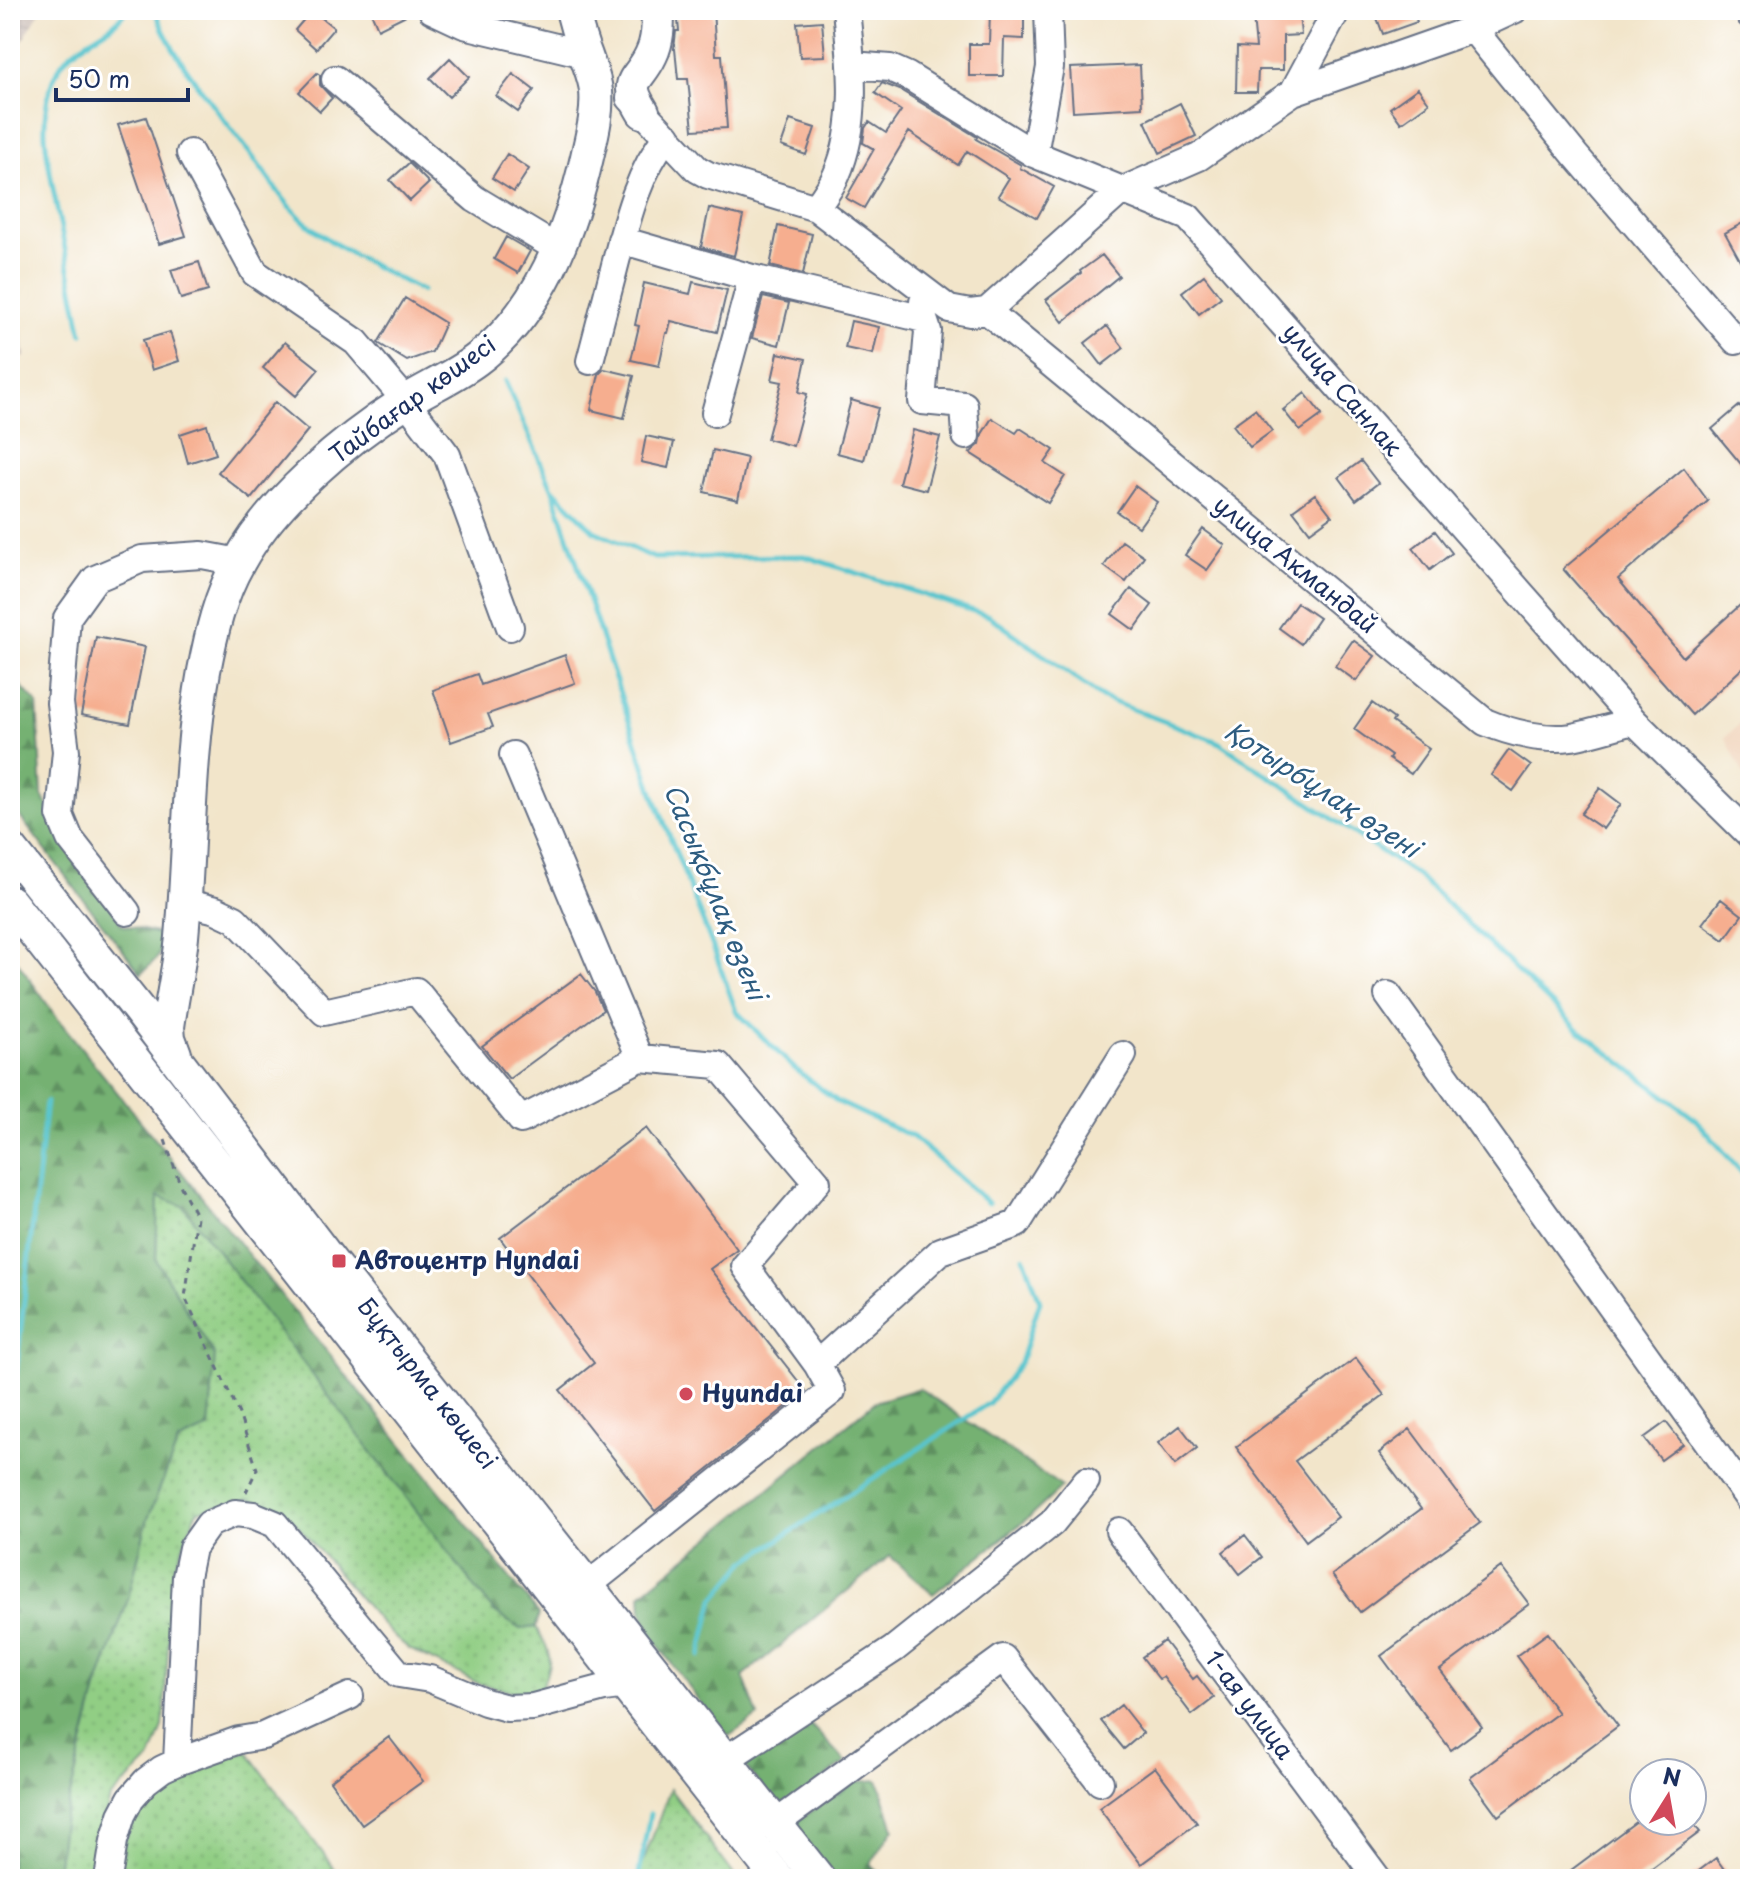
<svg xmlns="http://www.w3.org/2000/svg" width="1760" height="1889" viewBox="0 0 1760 1889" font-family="'Playpen Sans',sans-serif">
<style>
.built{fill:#f1d5bd}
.industrial{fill:url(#industrial-grid)}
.grass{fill:url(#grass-dots);stroke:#567e71;stroke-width:2}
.forest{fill:url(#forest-firs);stroke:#487068;stroke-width:2}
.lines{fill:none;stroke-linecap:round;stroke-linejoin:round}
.stream{stroke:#58c5ce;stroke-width:5}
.building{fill:#f6ae8f}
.minor-casing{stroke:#666f84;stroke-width:30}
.major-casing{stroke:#666f84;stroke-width:36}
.path{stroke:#666f84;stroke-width:3;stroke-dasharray:6 6;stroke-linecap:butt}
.minor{stroke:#fff;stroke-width:26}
.major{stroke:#fff;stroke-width:32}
.poi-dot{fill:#d1495b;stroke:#fff;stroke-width:3}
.labels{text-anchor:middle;stroke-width:6;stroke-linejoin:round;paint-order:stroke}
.street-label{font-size:24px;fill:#1b2f5e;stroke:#fff}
.poi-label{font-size:24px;font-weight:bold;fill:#1b2f5e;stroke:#fff;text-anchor:start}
.water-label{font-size:26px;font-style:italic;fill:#2d5c80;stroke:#fff}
</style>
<defs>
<pattern id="industrial-grid" width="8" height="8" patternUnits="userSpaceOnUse" patternTransform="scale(2)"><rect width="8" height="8" fill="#cec1ba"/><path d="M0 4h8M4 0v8" fill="none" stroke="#b0a6a2"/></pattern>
<pattern id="grass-dots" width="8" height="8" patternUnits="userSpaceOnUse" patternTransform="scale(2)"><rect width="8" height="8" fill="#91ce84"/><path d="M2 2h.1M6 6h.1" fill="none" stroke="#7cb174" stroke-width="1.8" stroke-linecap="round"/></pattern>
<pattern id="forest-firs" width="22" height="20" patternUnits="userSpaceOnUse" patternTransform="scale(2)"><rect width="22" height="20" fill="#74b172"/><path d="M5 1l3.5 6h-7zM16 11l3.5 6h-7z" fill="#5e9061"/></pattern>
</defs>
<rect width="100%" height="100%" fill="#fff"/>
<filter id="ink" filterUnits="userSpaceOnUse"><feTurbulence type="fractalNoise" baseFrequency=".0125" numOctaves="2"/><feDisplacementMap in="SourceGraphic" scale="16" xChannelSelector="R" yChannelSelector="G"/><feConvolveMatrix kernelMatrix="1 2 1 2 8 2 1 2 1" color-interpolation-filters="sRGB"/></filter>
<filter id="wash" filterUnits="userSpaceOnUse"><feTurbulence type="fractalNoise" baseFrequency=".006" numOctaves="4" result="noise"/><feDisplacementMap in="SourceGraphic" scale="32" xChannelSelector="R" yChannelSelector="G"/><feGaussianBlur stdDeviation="1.8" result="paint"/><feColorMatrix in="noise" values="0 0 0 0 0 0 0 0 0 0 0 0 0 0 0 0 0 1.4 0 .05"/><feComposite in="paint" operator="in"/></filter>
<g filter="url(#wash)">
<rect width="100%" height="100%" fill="#f2e5ca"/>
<path class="built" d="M1750,715V786L1725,737Z"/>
<path class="industrial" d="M10,10H41L10,62Z
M10,226L25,357L10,361Z"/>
<path class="grass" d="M158,1195L183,1206L520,1629L536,1627C551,1655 554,1656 542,1686L524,1694L480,1684L409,1649L386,1629L293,1520L249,1499L197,1511L173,1572L163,1727L151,1758L110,1798L98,1845L94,1879H56L63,1823L98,1685L128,1599L147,1521L178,1442L215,1356L156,1260Z
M247,1751L342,1879H119L124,1843L134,1818L154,1789L179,1772Z
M670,1789L737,1879H637Z"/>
<path class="forest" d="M10,675L37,703L42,796L122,925L168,936L157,958L141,974L10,804Z
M10,951L57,1018L539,1614L536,1627L520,1629L494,1612L183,1206L158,1196L156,1260L215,1356L209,1428L178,1442L147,1521L128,1599L98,1685L63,1823L56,1879H10Z
M919,1388L1062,1487L1033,1514L933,1594L890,1556L743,1676L758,1716L729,1736L711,1717L650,1634L642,1613L641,1594L875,1402Z
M805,1719L846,1762L780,1810L739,1758Z
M878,1780L894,1828L870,1865L885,1879H834L791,1825L856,1782Z"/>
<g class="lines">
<path class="stream" d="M155,10C171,57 219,112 249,152C268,177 286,207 311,227C345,253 384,271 422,291
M82,334C74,294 66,254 58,214C53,188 47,161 45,135C44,113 48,83 61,65C77,40 111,35 126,10
M505,381L552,488L594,531L654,558L804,556L989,616L1103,698L1218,742L1418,876L1580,1031L1696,1120L1750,1182
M553,491L654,796L713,947L736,1011L794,1068L838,1102L913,1137L988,1203
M10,1426L46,1102
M700,1656L714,1599L746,1561L989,1403L1020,1363L1040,1301L1024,1257
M638,1879L650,1814"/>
</g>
<g id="blocks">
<path class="building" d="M312,10L334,28L316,49L295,30Z
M370,10H416L378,29Z
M677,10H713L716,55H722L727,128L693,130L688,79H678L675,49H674L676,31H679Z
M990,10H1024V39L1004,38L1003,76H969V44H989Z
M1374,10H1413L1417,22L1383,34Z
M1299,14L1301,35L1283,36V70H1258L1257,92H1236L1237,47L1256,48L1253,17Z
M822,21L825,56L800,57L797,23Z
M450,58L469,77L449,97L430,78Z
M1140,65L1142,107L1073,111L1070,68Z
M317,73L320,75V85L332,98L320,111L299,92Z
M513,74L534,90L518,112L496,96Z
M882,83L900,90L977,137L976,139L1021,165L1020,168L1054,187L1037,218L998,196L1009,178L967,151L958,165L909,132L864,208L846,198L874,149L863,143L865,128L869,122L886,133L901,111L875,93Z
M1418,88L1429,103L1401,123L1390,108Z
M1180,103L1196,136L1160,153L1145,121Z
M146,117L186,236L159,244L118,125Z
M790,120L815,128L806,155L781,146Z
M507,154L529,169L514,192L492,178Z
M409,163L429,183L410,201L390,180Z
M709,208L743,216L734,256L701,247Z
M1750,219V254L1740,260L1725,233Z
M778,226L812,234L803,274L770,266Z
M506,237L530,251L518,273L494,259Z
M1102,255L1119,276L1063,322L1046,300L1081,273L1080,271Z
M199,262L208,291L181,299L171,270Z
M1204,275L1221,297L1199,314L1182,292Z
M693,282L727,290L717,332L671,321L668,333H666L659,366L631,360L639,326L635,325L644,283L690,294Z
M763,297L789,303L779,345L752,338Z
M405,298L445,323L432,352L407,361L378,343Z
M851,321L879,327L873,354L845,348Z
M1107,326L1124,348L1102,365L1085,343Z
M170,332L179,361L152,370L143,340Z
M285,342L319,369L296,396L263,368Z
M778,353L806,359L799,392L807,394L793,446L767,439L782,382L772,380Z
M604,369L634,376L624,418L591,410L599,374Z
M1305,393L1322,415L1300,431L1283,410Z
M851,400L878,408L864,460L837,453Z
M275,402L308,430L251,499L218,472Z
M1739,406L1750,418V475L1712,429Z
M1255,409L1272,431L1250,447L1233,425Z
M992,418L1016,433L1020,428L1054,450L1045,463L1065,476L1048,503L970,453L980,444L982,434Z
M207,425L216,454L188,463L180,434Z
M913,430L940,437L926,490L899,483Z
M646,436L674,442L668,468L641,462Z
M713,450L747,458L738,500L704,492Z
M1361,461L1378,483L1356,500L1339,477Z
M1684,468L1708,501L1618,579L1683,657L1750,596V661L1692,715L1563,569Z
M1135,486L1157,502L1139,527L1117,512Z
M1315,494L1332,516L1310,532L1293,510Z
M1203,529L1225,545L1207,570L1185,555Z
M1435,531L1452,553L1430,570L1413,548Z
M1122,541L1144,556L1126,582L1104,566Z
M1131,589L1152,605L1134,630L1112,614Z
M1297,603L1319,618L1301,644L1279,628Z
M96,637L145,647L130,724L81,715Z
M1353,640L1375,656L1356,681L1335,666Z
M565,655L575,683L488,714L493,727L451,742L433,690L477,674L481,685Z
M1372,703L1394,719L1392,722L1429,749L1411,774L1389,759L1391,756L1354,729Z
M1509,750L1531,766L1513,791L1491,775Z
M1600,788L1621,804L1603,829L1581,814Z
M1721,899L1742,915L1724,940L1702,924Z
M581,974L595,992L603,1010L509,1079L482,1046Z
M646,1128L737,1249L710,1269L806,1391L655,1511L560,1390L594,1363L500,1238Z
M1356,1358L1384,1395L1295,1461L1338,1517L1306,1541L1236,1447Z
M1666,1422L1683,1444L1661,1460L1644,1438Z
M1180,1426L1197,1448L1175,1465L1158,1443Z
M1410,1429L1480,1523L1360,1612L1332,1575L1421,1509L1379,1453Z
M1245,1535L1262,1557L1240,1574L1223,1552Z
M1501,1567L1529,1604L1440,1670L1482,1727L1451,1750L1381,1656Z
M1548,1633L1618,1726L1498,1816L1470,1778L1558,1713L1516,1656Z
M1164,1641L1193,1679L1197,1676L1214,1698L1192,1715L1163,1677L1159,1679L1142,1657Z
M1121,1705L1143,1733L1124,1749L1101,1721Z
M389,1737L423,1781L362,1825L330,1781Z
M1155,1767L1197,1823L1141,1864L1099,1808Z
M1637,1821H1691L1700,1832L1637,1879H1559Z
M1716,1858L1731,1879H1688Z"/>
</g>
</g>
<g filter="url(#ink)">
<use href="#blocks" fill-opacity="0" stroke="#666f84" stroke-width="2"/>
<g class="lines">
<defs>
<path id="minor" d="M432,10L464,25L585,54
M1748,10L1750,15
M1473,29L1575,155L1736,341
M852,65L890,68L908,76L1034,154L1188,217L1634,721L1750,835
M335,79L475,199L558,249
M1293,92L1337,10
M630,98L697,169L708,175L816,208L949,309L970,313L987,311L1121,191L1199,157L1293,92L1473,29L1514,10
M190,153L255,273L356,342L406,401L447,455L510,627
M1034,154L1050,67L1048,10
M816,208C823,198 831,187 836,176C859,125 852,64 846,10
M621,240L752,278L924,319
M923,302L924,319L928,331L922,401L964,405L966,436
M987,311L1485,722C1511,733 1544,741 1572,737C1593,733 1614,726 1634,721
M590,361C598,330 606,300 614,269C626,223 637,174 667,136
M715,413L752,278
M513,755L640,1058L718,1065L817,1182L745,1266L817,1364
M184,902L216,910L235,919L324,1012L416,991L521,1120L640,1058
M127,912L70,839L60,815L66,751L60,703L67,618L95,579L142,559L202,555L239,562
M1388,995L1750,1501
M1119,1531L1378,1879
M587,1586L832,1391L817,1364L941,1251L1017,1224L1123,1055
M725,1760L894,1649L1052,1523L1086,1481
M177,1762L186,1577L192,1548L209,1524L235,1513L253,1515L275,1524L399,1674L430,1679L485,1702L507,1708L533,1707L604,1688L627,1685
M775,1824L1003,1658L1100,1782
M108,1879L114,1841L122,1815L131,1798L146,1781L162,1769L177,1762L239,1740L263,1736L350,1696"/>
<path id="major" d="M643,112C622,78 638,83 651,55C658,41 658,25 658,10
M10,848L138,1009L331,1262L819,1879
M10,902L778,1879
M175,1054L169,1038L168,1027C172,997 179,967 182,937C190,848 188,759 204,671C211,634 220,595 239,562C272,501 345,440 403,403C427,388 453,377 476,360C540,312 570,232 587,157C592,135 598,113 596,91C595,79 590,68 586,56C580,41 576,25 572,10"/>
</defs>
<use href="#minor" class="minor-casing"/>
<use href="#major" class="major-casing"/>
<path class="path" d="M165,1140L181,1187L197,1217L185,1297L239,1414L257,1469L246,1492"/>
<use href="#minor" class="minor"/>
<use href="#major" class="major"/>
</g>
</g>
<g class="poi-dot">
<rect x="331" y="1253" width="16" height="16" rx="4"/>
<circle cx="686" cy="1394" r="8"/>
</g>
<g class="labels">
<g class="street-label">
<text transform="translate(1342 390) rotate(49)" y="8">улица Санлак</text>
<text transform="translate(413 400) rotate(-36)" y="8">Тайбағар көшесі</text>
<text transform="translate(1295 565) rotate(39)" y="8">улица Акмандай</text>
<text transform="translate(427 1384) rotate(52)" y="8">Бұқтырма көшесі</text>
<text transform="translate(1249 1705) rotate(53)" y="8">1-ая улица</text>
</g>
<g class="poi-label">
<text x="355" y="1269">Автоцентр Hyndai</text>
<text x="702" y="1402">Hyundai</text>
</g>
<g class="water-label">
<text transform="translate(1322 790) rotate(33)" y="9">Қотырбұлақ өзені</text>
<text transform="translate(715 892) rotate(68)" y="9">Сасықбұлақ өзені</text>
</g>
</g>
<rect width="1760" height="1889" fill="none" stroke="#fff" stroke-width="40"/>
<g transform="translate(1668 1797) rotate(11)"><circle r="38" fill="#ffffff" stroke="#a4acbf" stroke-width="2"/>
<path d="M0-6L14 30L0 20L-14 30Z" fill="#d1495b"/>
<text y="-12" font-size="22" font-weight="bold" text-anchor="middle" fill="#1b2f5e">N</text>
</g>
<path d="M56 88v12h132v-12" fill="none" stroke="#1b2f5e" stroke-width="4"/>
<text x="68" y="88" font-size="24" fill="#1b2f5e" stroke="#ffffff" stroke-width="6" paint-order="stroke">50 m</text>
</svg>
